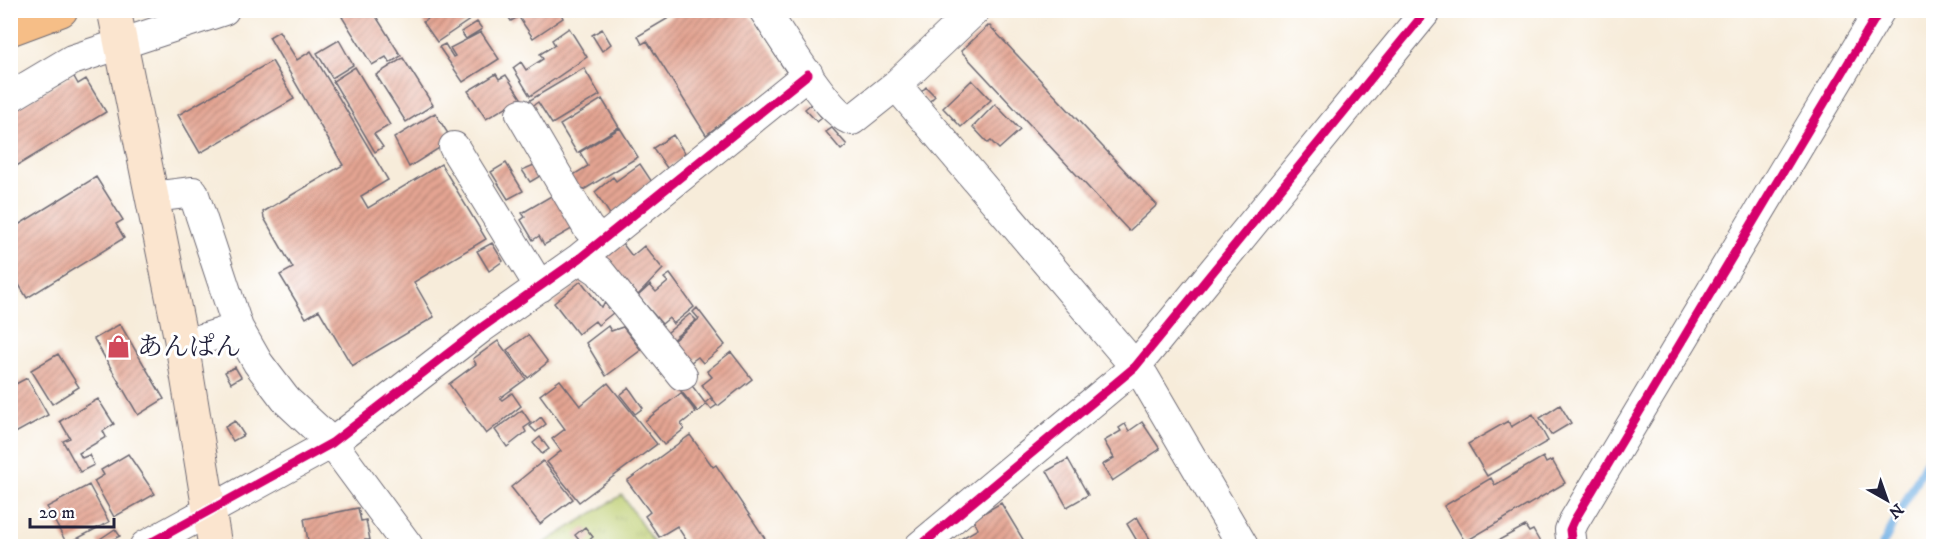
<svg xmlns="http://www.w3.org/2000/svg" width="1944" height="557" viewBox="0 0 1944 557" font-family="'IM FELL DW Pica','Noto Serif JP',serif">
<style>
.park{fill:url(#park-tufts);stroke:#707856;stroke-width:1.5}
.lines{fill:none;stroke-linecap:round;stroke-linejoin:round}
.stream{stroke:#70afe3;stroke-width:8}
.building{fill:url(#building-hatch)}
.street-casing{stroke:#6d6973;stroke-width:32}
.secondary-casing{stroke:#6d6973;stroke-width:35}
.highway-casing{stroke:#6d6973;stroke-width:35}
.street{stroke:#fff;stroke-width:30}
.secondary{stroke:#fbe5cf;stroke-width:33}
.highway{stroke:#f6be87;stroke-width:33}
.cycleway-casing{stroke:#fff;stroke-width:13}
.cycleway{stroke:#d6006c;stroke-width:9}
.labels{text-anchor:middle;stroke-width:6;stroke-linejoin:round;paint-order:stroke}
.poi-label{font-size:26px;fill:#22223b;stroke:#fff;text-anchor:start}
</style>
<defs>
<pattern id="park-tufts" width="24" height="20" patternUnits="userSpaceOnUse" patternTransform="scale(1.5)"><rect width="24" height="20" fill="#bdce71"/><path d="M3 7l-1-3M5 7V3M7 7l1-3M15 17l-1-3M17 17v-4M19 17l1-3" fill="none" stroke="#a2b163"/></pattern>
<pattern id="building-hatch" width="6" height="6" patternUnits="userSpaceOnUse" patternTransform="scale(1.5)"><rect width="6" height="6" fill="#e4a492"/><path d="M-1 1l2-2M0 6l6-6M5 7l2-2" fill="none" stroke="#b88578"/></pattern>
</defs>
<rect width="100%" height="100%" fill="#fff"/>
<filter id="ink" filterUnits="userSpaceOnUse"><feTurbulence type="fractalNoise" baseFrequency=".0167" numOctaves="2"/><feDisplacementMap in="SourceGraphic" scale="12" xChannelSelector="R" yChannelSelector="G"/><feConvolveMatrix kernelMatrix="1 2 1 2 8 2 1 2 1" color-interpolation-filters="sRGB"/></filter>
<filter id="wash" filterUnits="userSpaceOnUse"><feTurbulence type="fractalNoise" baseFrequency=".008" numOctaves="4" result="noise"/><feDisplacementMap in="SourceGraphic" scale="24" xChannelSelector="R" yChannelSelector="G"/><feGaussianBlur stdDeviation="1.35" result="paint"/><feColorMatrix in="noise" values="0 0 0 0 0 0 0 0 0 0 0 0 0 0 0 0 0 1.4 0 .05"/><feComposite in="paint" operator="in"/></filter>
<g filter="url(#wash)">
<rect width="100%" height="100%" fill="#f7ecda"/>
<path class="park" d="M622,495L656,546H539Z"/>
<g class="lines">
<path class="stream" d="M1882,546L1934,447"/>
</g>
<g id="blocks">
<path class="building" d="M352,10H372L401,56L390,63L386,57L372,65L342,17Z
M430,10H469L474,17L437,42L423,22L433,15Z
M511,10H523L525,13L511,21L506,13Z
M533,10H559L563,18L533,38L520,19Z
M682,10H746L787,73L706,135L647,41L642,44L638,36Z
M477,22L482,29L466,39L461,32Z
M989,25L1157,205L1129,231L961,51Z
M569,28L587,57L530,96L513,68L521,62L526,70L543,59L540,54L555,45L552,40Z
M602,29L611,44L602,51L592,35Z
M279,31L297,60L311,51L388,180L361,196L368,208L441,164L486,239L414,282L434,317L352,366L319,310L306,318L280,275L293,268L264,218L263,212L343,165L269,37Z
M481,32L499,59L463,82L439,47L445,44L453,57L455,56L450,48Z
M339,40L353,65L332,78L317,53Z
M403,58L433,105L406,122L376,75Z
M272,61L294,99L200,153L178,115Z
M355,67L390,125L374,134L383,147L375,152L333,81Z
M584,68L600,95L552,124L538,102L528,109L525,103Z
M496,74L499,79L506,75L521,98L486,119L468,91Z
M73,75L78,84L86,79L106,112L10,170V112Z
M972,80L991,100L961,127L943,108Z
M926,87L935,96L929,102L920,93Z
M602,99L619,127L577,153L560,125Z
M811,104L822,118L817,122L805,109Z
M995,104L1020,130L999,149L991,141L988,143L973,127Z
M435,113L452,140L409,167L394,138Z
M620,128L638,157L580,192L570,177L588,166L580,152Z
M832,128L847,145L841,150L826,132Z
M673,135L686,155L667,168L653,148Z
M506,163L523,191L508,199L491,172Z
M539,163L545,173L530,182L522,170Z
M640,164L652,182L611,216L595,192L613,177L616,181Z
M96,177L123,220L116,224L124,238L27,298L10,270V230Z
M558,192L577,226L544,245L539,236L533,240L521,220L525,217L522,213Z
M492,243L503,261L489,271L477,251Z
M622,243L632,256L644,246L663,269L638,295L605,257Z
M670,274L694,307L673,324L669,318L662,324L638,296L650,285L656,292L668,282L664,278Z
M581,281L601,307L605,303L613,313L598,325L595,321L578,334L554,303Z
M697,308L725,345L703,363L698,357L691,362L673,341L699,319L693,312Z
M690,314L696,320L672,340L667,333Z
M120,324L164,399L138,415L94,339Z
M608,326L611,331L623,327L641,350L606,376L586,343Z
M528,335L548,362L528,378L507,350Z
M498,341L526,379L500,398L502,400L512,393L521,406L486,434L449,384L476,364L473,359Z
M731,352L752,379L718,406L702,385L712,377L707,371Z
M58,354L79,387L52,404L31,370Z
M235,367L241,377L231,383L225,372Z
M27,378L48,415L10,436V387Z
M560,380L580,406L608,383L657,444L579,502L547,462L561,451L552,439L565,429L540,395Z
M690,383L705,403L711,398L717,405L711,409L707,404L698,412L681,391Z
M629,388L643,408L635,414L620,395Z
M681,393L696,412L681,424L684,429L664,445L645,421Z
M98,399L114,424L103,431L106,437L79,453L82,458L89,455L94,465L80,472L63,441L70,438L60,421Z
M1560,405L1571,423L1551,435L1540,418Z
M522,410L531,423L524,428L526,432L507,447L495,430Z
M1533,414L1548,441L1487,476L1468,444L1508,421L1511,427Z
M541,417L546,424L536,432L530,426Z
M235,421L244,435L233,441L225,427Z
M1142,422L1160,449L1112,481L1102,465L1114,458L1104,441L1121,431L1119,428L1125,424L1129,431Z
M690,435L713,467L716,465L770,546H690L677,526L659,537L645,516L650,512L627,481Z
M540,437L549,449L542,454L533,443Z
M128,454L155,494L114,517L94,481L104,475L101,470Z
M1543,457L1546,463L1552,460L1565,483L1465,542L1444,506L1491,478L1495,485Z
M1068,459L1088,495L1067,507L1047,471Z
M543,461L573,499L540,524L511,487Z
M89,485L109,522L67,544L47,507Z
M1001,503L1027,546H960L957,541L978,529L973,519Z
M358,508L361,521L366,520L370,540H365L367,546H309L304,519Z
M1137,517L1154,546H1140L1127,524Z
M1525,526L1529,532L1533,530L1542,546H1488Z
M585,527L593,537L583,545L575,535Z
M115,529L120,536L100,546L97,541Z"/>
</g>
</g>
<g filter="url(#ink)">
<use href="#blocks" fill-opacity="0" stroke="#6d6973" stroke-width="1.5"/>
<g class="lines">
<defs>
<path id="street" d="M764,10C779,32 830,117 852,120L896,85L975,10
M896,85L1144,377L1243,546
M10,97L72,60L224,10
M521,114L588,228L601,241
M454,147L540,287
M152,197L193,192L238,328
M580,258L599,271L682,375
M182,345L238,328L258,363L286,400L332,443L408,546
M145,546L332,443L481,328L580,258L808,74
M920,546L1135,367L1427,10
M1572,546L1570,530L1574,521L1880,10"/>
<path id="secondary" d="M114,10L182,345L215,546"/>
<path id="highway" d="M10,29L61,10"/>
</defs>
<use href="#street" class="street-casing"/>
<use href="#secondary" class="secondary-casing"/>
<use href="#highway" class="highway-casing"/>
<use href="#street" class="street"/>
<use href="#secondary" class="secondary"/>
<use href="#highway" class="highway"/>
<defs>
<path id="cycleway" d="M145,546L332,443L481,328L580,258L808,74
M920,546L1135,367L1427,10
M1572,546L1570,530L1574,521L1880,10"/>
</defs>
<use href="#cycleway" class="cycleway-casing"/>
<use href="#cycleway" class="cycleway"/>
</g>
</g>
<defs>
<symbol id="shop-bare" viewBox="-9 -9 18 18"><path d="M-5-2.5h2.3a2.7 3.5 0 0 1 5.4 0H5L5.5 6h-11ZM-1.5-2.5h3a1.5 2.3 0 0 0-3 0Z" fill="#d1495b" stroke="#fff" stroke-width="2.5" paint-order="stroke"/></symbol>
</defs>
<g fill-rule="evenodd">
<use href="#shop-bare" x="102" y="330" width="33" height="33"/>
</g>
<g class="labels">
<g class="poi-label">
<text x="137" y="355">あんぱん</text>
</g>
</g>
<rect width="1944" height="557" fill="none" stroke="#fff" stroke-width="36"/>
<g transform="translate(1887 500) rotate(140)" stroke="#ffffff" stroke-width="4.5" paint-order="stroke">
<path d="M0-4.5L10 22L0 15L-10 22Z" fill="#22223b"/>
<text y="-9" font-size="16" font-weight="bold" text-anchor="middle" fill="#22223b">N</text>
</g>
<path d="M30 518v9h84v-9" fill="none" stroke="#22223b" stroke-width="3"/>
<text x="39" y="518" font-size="18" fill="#22223b" stroke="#ffffff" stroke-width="4.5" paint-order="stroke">20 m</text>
</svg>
